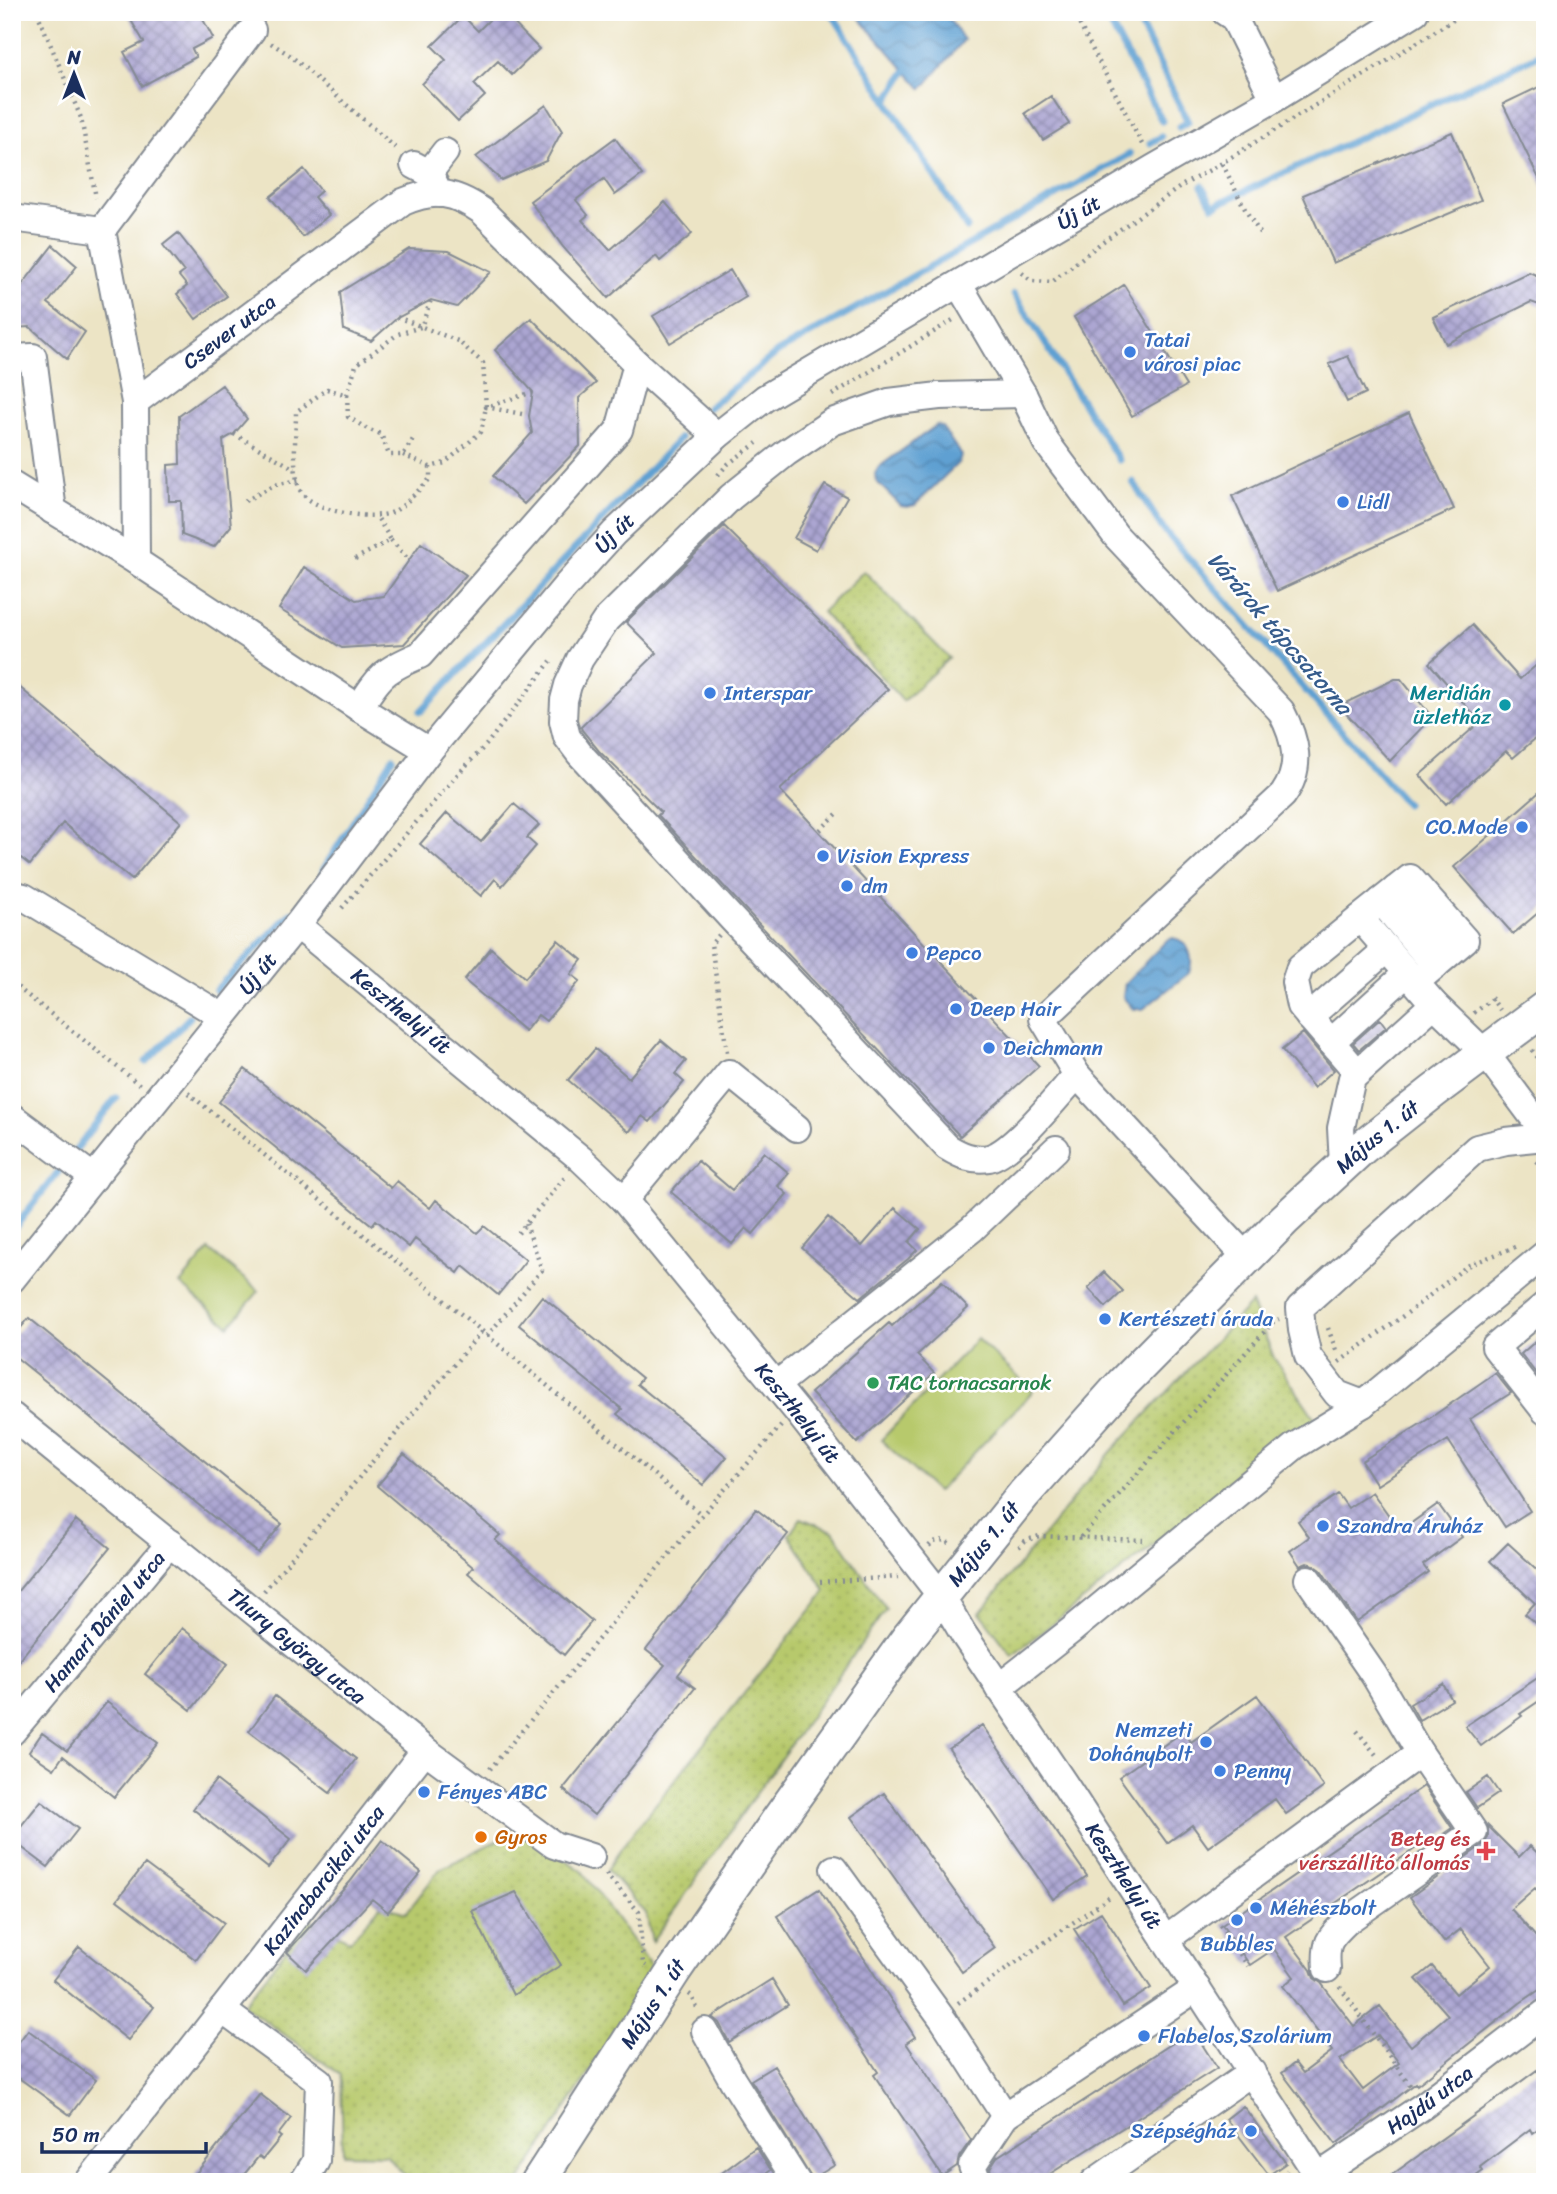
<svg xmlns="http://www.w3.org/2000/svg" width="1557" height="2194" viewBox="0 0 1557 2194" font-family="Sriracha,sans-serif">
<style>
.park{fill:url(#park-dots);stroke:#697c65;stroke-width:2}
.garden{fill:#b7c96c;stroke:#697c65;stroke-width:2}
.water{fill:url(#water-waves);stroke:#3d6898;stroke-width:2}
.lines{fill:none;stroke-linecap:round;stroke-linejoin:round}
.stream{stroke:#5fa0d2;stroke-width:7}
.building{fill:url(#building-cross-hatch);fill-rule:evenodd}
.minor-casing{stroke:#848a92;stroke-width:30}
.major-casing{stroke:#848a92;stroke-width:37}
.path{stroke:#848a92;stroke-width:4.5;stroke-dasharray:2 5;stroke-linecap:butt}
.minor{stroke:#fff;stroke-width:26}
.major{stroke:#fff;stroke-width:33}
.shop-dot{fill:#3f7fe0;stroke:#fff;stroke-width:2.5}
.culture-dot{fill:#0f9aa8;stroke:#fff;stroke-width:2.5}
.leisure-dot{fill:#2e9e5b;stroke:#fff;stroke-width:2.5}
.food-dot{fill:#e8710a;stroke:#fff;stroke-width:2.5}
.health-dot{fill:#e0444e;stroke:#fff;stroke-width:2.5}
.labels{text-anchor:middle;stroke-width:5;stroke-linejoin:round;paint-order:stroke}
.street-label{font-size:21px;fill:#1b2f5e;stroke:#fff}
.shop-label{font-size:21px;fill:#366cbe;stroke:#fff;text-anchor:start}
.culture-label{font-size:21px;fill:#0d838f;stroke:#fff;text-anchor:end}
.leisure-label{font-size:21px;fill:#27864d;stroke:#fff;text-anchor:start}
.food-label{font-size:21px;fill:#c56008;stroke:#fff;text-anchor:start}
.health-label{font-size:21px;fill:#be3a42;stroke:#fff;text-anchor:end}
.water-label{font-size:23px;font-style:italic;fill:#365c8c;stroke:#fff}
</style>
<defs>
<pattern id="park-dots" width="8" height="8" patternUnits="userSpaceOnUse" patternTransform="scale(1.75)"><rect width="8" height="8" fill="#b7c96c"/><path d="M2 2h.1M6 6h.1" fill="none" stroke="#9dad60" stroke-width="1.8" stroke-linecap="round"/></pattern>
<pattern id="water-waves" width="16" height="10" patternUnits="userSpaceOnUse" patternTransform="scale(1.75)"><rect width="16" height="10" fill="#5fa0d2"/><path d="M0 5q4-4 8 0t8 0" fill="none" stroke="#4e83ae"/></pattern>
<pattern id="building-cross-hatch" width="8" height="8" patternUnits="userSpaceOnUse" patternTransform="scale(1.75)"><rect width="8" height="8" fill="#aca6d2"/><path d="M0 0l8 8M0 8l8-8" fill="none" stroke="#8b88ae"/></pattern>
</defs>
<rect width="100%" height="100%" fill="#fff"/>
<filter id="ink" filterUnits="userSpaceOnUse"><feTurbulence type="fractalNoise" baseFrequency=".0143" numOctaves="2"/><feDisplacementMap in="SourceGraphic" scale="14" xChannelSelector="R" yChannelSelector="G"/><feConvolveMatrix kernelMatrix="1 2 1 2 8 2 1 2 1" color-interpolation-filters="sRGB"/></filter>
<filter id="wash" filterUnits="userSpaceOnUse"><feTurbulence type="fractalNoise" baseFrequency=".00686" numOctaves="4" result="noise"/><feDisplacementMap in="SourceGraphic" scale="28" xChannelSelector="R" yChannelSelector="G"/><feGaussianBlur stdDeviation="1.57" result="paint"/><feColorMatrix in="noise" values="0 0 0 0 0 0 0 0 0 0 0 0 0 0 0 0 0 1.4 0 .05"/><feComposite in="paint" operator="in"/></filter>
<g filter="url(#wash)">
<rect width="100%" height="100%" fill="#ece4c5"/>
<path class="park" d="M864,571L949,658L903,701L822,612Z
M1251,1303L1274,1358L1316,1420L1012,1655L980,1613L1110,1453Z
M801,1518L833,1531L886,1609L652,1942L646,1913L607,1870L627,1840L826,1591L789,1535Z
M520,1829L582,1871L654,1971L519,2182H411L386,2155L343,2154L341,2075L243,2005L310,1919L350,1941L381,1905L406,1913L440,1869Z"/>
<path class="garden" d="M209,1250L259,1291L229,1326L180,1284Z
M977,1339L1033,1391L937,1492L881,1440Z"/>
<path class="water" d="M854,12H944L964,40L922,89Z
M937,425L942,427L961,455L959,462L915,505L907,507L901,506L877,482L875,474L879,467Z
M1173,938C1190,941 1194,959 1189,973L1143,1009H1133L1123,997L1125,983L1167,940Z"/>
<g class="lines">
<path class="stream" d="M831,12L967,228
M1104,12L1162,121
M1134,12L1188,122L1179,127
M887,101L906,71
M1150,143L1161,137
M1202,186L1213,206L1545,52
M1014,294L1119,460
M708,408L778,352L1130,154
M1133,482L1163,529L1406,804
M421,711L680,438
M323,870L393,758
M216,990L291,913
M146,1062L190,1017
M12,1231L116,1098"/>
</g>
<g id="blocks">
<path class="building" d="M126,12H199L213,38L192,49L196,57L142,86L124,52L144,42Z
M497,12H503L539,49L512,75L498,61L474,84L485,96L458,121L422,84L446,60L432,46L463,16L478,31Z
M1545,84V191L1503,104Z
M1051,96L1069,124L1043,140L1025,113Z
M546,105L562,131L546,161L501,180L476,157Z
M1452,132L1481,200L1333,263L1303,195Z
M615,138L642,175L615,195L604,179L576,200L588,215L582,220L610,250L665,202L692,234L660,261L656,256L608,298L563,247L530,201Z
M304,169L321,191L314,197L329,215L303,237L270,197Z
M178,233L227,296L196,319L177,294L187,286L179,276L184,272L163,245Z
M53,245L77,266L48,303L85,332L67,359L30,327L12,328V286L22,285Z
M409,249L449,251L491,272L457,307L431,300L397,318L371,341L344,330L340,292Z
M730,270L746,297L670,343L653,316Z
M1529,272L1545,279V307L1531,302L1446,344L1433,317Z
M1124,285L1186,386L1132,416L1074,317Z
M531,318L596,383L579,398L580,446L524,504L493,476L532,433L529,416L533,392L495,350Z
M1348,356L1366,393L1347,402L1329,364Z
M222,385L247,419L234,434L223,440L231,526L214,547L182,535L181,501H169L168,465L180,464L179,416Z
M1409,413L1454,509L1277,591L1232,496Z
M825,485L847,497L816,550L794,538Z
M724,526L888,689L780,790L1039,1066L960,1136L744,908L658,815L661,812L599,751L582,730L581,727L657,653L626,622Z
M421,543L466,575L404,644L342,648L279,609L304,567L356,600L384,596Z
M1472,625L1520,679L1545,658V730L1513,758L1506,751L1446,804L1420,775L1480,722L1429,663Z
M1395,679H1401L1432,717L1390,761L1339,706Z
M12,681L181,822L132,880L63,823L30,865L12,851Z
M1545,787V907L1513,934L1454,867Z
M514,804L539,825L527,838L536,846L502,886L495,879L481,896L420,844L447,813L481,842Z
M558,940L582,960L571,974L580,981L546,1021L538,1015L525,1031L464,980L491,948L525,978Z
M1380,1019L1386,1027L1359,1050L1353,1043Z
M1303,1033L1334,1070L1314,1088L1282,1050Z
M661,1040L686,1061L675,1074L684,1082L650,1122L642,1116L629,1132L568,1080L595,1049L629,1078Z
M245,1069L391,1188L397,1181L430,1208L436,1200L477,1233L484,1226L526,1260L498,1295L463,1266L458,1273L415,1239L409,1247L376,1220L372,1225L219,1102Z
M764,1152L789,1173L778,1186L787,1194L753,1234L746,1228L732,1244L671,1192L698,1161L732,1190Z
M895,1208L920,1229L909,1242L917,1250L908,1259L860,1298L802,1248L828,1217L862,1246Z
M1104,1272L1123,1291L1106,1307L1088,1288Z
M942,1281L968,1308L917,1355L934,1373L857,1443L811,1393L889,1323L892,1326Z
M542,1296L642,1378L637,1384L727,1457L703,1485L617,1414L622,1409L519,1325Z
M29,1318L282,1524L258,1553L12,1354V1338Z
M1545,1333V1385L1521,1354Z
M1495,1373L1511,1393L1470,1419L1530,1511L1505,1527L1448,1440L1377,1485L1362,1461L1433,1416Z
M404,1454L500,1535L495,1540L592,1621L564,1655L468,1573L473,1567L377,1486Z
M1372,1492L1400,1531L1438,1504L1462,1537L1423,1565L1428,1572L1357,1622L1321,1570L1314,1565L1307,1563L1300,1566L1290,1551L1309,1537L1298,1521L1338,1494L1348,1508Z
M756,1509L788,1534L678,1675L695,1688L594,1815L563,1789L665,1665L646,1650Z
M76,1520L110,1548L12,1669V1598Z
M1508,1543L1545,1577V1617L1537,1625L1525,1614L1535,1603L1490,1561Z
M182,1628L228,1664L191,1710L145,1674Z
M1545,1673V1697L1520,1714L1522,1716L1481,1746L1465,1726Z
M1443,1684L1452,1700L1419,1720L1410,1704Z
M1257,1695L1324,1787L1286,1814L1275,1799L1208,1847L1192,1825L1167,1843L1119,1777L1184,1731L1191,1742Z
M275,1696L356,1759L330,1793L249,1731Z
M107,1702L158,1743L114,1797L63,1756L54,1769L29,1752L42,1733L67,1751Z
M982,1725L1087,1876L1053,1899L949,1749Z
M1488,1777L1499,1793L1477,1808L1466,1792Z
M216,1780L291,1839L268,1868L193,1809Z
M1424,1786L1452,1828L1430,1843L1428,1840L1286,1937L1311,1970L1314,1978L1321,1983L1354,2026L1380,2006L1411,2046L1448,2015L1416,1979L1432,1966L1456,1994L1490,1966L1461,1929L1444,1942L1410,1897L1484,1844L1488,1838V1826L1519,1857L1530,1846L1545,1860V1898L1535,1888L1511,1909L1545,1947V1986L1520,2003L1417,2085L1416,2083L1336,2144L1282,2073L1295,2063L1303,2073L1332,2051L1283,1986L1294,1977L1274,1949L1250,1965L1222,1925ZM1378,2035L1399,2063L1363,2090L1340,2060Z
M884,1793L995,1948L962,1972L851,1817Z
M41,1801L78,1829L48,1867L12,1840V1837Z
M382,1840L421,1872L388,1912L372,1899L306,1970L287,1952L350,1882Z
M145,1864L224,1923L196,1960L117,1900Z
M819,1889L915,2037L906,2043L971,2140L959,2157L957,2166L942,2176L874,2075L878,2072L777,1916Z
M516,1892L561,1965L513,1995L472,1911Z
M1101,1912L1151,1988L1123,2006L1074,1929Z
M79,1947L154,2007L128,2040L53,1980Z
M772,1979L788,2005L729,2042L719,2023L712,2017Z
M28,2030L96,2080L70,2115L12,2073V2051Z
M1193,2030L1217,2068L1037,2182H993L990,2168L997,2157Z
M774,2066L835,2165L812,2179L751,2080Z
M1537,2070L1545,2081V2124L1532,2133L1530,2129L1480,2167L1483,2171L1468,2182H1382Z
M260,2094L291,2118L278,2135L281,2137L263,2159L259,2156L238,2182H189Z
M1243,2106L1286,2163L1269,2175L1226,2119Z
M756,2147L771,2170L755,2182H710Z"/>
</g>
</g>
<g filter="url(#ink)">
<use href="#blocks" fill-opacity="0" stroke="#848a92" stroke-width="2"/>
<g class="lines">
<defs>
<g id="minor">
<path d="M1225,12L1234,18L1274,99"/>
<path d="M414,165L429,173L440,194"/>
<path d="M429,173L445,152"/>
<path d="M12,218L102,230"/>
<path d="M959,285L1023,394L1046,442L1116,536L1281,711C1296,740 1303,767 1283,795L1043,1019L1077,1075L1246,1257"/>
<path d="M12,358L33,357L53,511"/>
<path d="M1023,394L939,396L889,402L832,422L786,453L731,497L606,620L580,659L568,685L564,700L563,721L567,737L579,753L732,919L947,1147C960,1155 973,1161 989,1158C1014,1152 1058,1095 1077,1075"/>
<path d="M135,402L102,230L252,30"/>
<path d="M12,485L136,561"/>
<path d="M359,708C380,675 384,670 420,655L619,430L637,364"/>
<path id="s1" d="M429,751L359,708L136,561L135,402L403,202C435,188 454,192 482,211L637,364L717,436"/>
<path d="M1396,889L1449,953"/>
<path d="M12,894L24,897L223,1017"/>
<path d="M1381,901L1435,966"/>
<path d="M1360,918L1410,878L1465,940L1416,982"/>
<path id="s2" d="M297,925L581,1159L624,1200L796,1410L941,1596L964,1635L1065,1785L1322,2182"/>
<path d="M1309,1017L1387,949"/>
<path d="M1331,1042L1407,973"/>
<path d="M1357,1072L1300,1006L1295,982L1300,967L1360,918L1434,1004L1486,1054L1545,1133"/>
<path d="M12,1117L94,1178"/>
<path d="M1343,1165L1341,1128L1352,1078L1434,1004"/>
<path d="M624,1200L729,1073L797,1128"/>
<path id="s3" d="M12,1279L297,925L429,751L565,587L614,533L717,436L765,398L1154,168L1274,99L1415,12"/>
<path d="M1545,1305L1495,1347L1545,1411"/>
<path d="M776,1385L972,1229L1056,1149"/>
<path d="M1363,1404L1337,1394L1308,1356L1302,1330L1300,1308L1477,1148L1506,1141L1545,1137"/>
<path id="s4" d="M12,1416L425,1750L554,1845L591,1857"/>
<path d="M1308,1579L1374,1675L1420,1753L1474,1832L1347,1921C1328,1939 1325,1943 1327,1969"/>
<path d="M998,1688L1073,1629L1295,1446L1363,1404L1545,1254"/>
<path id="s5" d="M12,1732L170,1543"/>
<path d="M834,1869L944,2021L1005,2116L1197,1988"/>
<path d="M1165,1940L1420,1753"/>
<path d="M222,2010L319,2081L316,2161L303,2182"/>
<path d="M705,2031L733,2081L797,2182"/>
<path id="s6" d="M88,2182L425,1750"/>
<path d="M978,2182L972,2166L1005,2116"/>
<path d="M1094,2182L1252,2072"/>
<path id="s7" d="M1310,2182L1423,2106L1545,2013"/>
</g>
<g id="major">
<path id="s8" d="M538,2182L674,1971L778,1820L908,1638L1024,1494L1123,1383L1284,1220L1363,1147L1434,1091L1545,1008"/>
</g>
</defs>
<use href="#minor" class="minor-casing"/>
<use href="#major" class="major-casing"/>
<path class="path" d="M37,12L81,118L96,198
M1073,12L1144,148
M271,43L291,56L398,150
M1260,233L1246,211L1222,163L1466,12
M1022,273L1032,281L1052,282L1102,242L1183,185L1222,163
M397,317L458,341L483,363L486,407L481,432L445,463L430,467V479C419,489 406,505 393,512C373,522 307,511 299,488C292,466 296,434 296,412L327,389L347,395L356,365L398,334L421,327L431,300
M347,395L348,417L369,430L381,434L389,455H403L415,436
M832,395L953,320
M522,414L486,407L533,392
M234,434L295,469
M403,455L430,467
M718,475L728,464L757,443
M245,501L274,485L299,480
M391,540L408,559
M355,559L391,540L377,517
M820,830L840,811
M342,908L457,775L486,745L551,661
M719,935L711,944L727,1052
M12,983L140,1085
M1474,1013L1492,999L1500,1010
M1532,1050L1542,1063
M188,1093L482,1331L702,1515
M1537,1161L1545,1171
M518,1233L566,1176
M1328,1328L1337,1353
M487,1336L542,1270L526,1224
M1339,1362L1410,1311L1467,1266L1515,1247
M1081,1537L1274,1321L1279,1319
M929,1546L933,1542L945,1540L951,1545
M1019,1547L1025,1541L1039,1536L1143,1540
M820,1582L898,1577
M264,1591L482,1331
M1357,1731L1377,1756
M490,1769L702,1515L781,1426
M606,1874L639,1912L643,1964L646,1966
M1220,1925L1248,1966
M1340,1987L1412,2088
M689,1994L692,1996L698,2010
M958,2003L1111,1896
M1279,2182L1287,2170"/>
<use href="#minor" class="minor"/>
<use href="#major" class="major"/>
</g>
</g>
<g class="shop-dot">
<circle cx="1130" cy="352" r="7"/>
<circle cx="1343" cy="502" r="7"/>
<circle cx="710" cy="693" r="7"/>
<circle cx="1522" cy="827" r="7"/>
<circle cx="823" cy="856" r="7"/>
<circle cx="847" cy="886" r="7"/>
<circle cx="912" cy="953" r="7"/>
<circle cx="956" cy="1009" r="7"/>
<circle cx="989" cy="1048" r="7"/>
<circle cx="1105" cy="1319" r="7"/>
<circle cx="1323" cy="1526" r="7"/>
<circle cx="1206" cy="1742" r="7"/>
<circle cx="1220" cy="1771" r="7"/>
<circle cx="424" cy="1792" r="7"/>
<circle cx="1256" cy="1908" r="7"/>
<circle cx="1237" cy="1920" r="7"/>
<circle cx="1144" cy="2036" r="7"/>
<circle cx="1251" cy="2131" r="7"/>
</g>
<circle class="culture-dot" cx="1505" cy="705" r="7"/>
<circle class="leisure-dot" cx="873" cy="1383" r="7"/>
<circle class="food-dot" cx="481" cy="1837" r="7"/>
<path class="health-dot" d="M1482.5 1840.5h7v7h7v7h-7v7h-7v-7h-7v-7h7z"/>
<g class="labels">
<g class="street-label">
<text dy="7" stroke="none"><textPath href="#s3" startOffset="1526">Új út</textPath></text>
<text dy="7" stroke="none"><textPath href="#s1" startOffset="626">Csever utca</textPath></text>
<text dy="7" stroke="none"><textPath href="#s3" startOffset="959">Új út</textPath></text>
<text dy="7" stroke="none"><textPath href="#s3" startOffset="392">Új út</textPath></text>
<text dy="7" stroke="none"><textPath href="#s2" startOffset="135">Keszthelyi út</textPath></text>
<text dy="7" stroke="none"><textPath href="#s8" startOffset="1346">Május 1. út</textPath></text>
<text dy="7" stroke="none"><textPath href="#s2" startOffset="702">Keszthelyi út</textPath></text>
<text dy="7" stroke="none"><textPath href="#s8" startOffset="779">Május 1. út</textPath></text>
<text dy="7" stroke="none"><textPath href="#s5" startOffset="144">Hamari Dániel utca</textPath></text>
<text dy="7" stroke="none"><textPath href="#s4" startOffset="366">Thury György utca</textPath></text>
<text dy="7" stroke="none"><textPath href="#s2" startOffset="1269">Keszthelyi út</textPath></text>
<text dy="7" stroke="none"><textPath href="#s6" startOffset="383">Kazincbarcikai utca</textPath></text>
<text dy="7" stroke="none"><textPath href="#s8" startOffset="212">Május 1. út</textPath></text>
<text dy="7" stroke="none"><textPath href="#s7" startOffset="145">Hajdú utca</textPath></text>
</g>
<g class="shop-label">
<text x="1144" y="347">Tatai<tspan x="1144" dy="24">városi piac</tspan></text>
<text x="1357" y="509">Lidl</text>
<text x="724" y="700">Interspar</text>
<text x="1508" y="834" text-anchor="end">CO.Mode</text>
<text x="837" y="863">Vision Express</text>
<text x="861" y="893">dm</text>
<text x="926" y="960">Pepco</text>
<text x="970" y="1016">Deep Hair</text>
<text x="1003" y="1055">Deichmann</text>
<text x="1119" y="1326">Kertészeti áruda</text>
<text x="1337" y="1533">Szandra Áruház</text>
<text x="1192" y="1737" text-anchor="end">Nemzeti<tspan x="1192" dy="24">Dohánybolt</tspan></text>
<text x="1234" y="1778">Penny</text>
<text x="438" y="1799">Fényes ABC</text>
<text x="1270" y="1915">Méhészbolt</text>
<text x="1237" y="1951" text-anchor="middle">Bubbles</text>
<text x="1158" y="2043">Flabelos,Szolárium</text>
<text x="1237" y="2138" text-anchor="end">Szépségház</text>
</g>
<g class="culture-label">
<text x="1491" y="700">Meridián<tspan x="1491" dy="24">üzletház</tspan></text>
</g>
<g class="leisure-label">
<text x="887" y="1390">TAC tornacsarnok</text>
</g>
<g class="food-label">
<text x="495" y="1844">Gyros</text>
</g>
<g class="health-label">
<text x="1470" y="1846">Beteg és<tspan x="1470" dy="24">vérszállító állomás</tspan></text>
</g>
<g class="water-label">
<text transform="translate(1280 633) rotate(49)" y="8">Várárok tápcsatorna</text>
</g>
</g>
<rect width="1557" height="2194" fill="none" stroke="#fff" stroke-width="42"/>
<g transform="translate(74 74)" stroke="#ffffff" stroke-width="5" paint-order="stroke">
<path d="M0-5L12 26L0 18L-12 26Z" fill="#1b2f5e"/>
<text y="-10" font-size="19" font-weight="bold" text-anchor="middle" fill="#1b2f5e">N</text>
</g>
<path d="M42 2142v10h164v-10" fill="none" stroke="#1b2f5e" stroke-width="3.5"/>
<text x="52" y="2142" font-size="21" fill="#1b2f5e" stroke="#ffffff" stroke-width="5" paint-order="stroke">50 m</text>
</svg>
